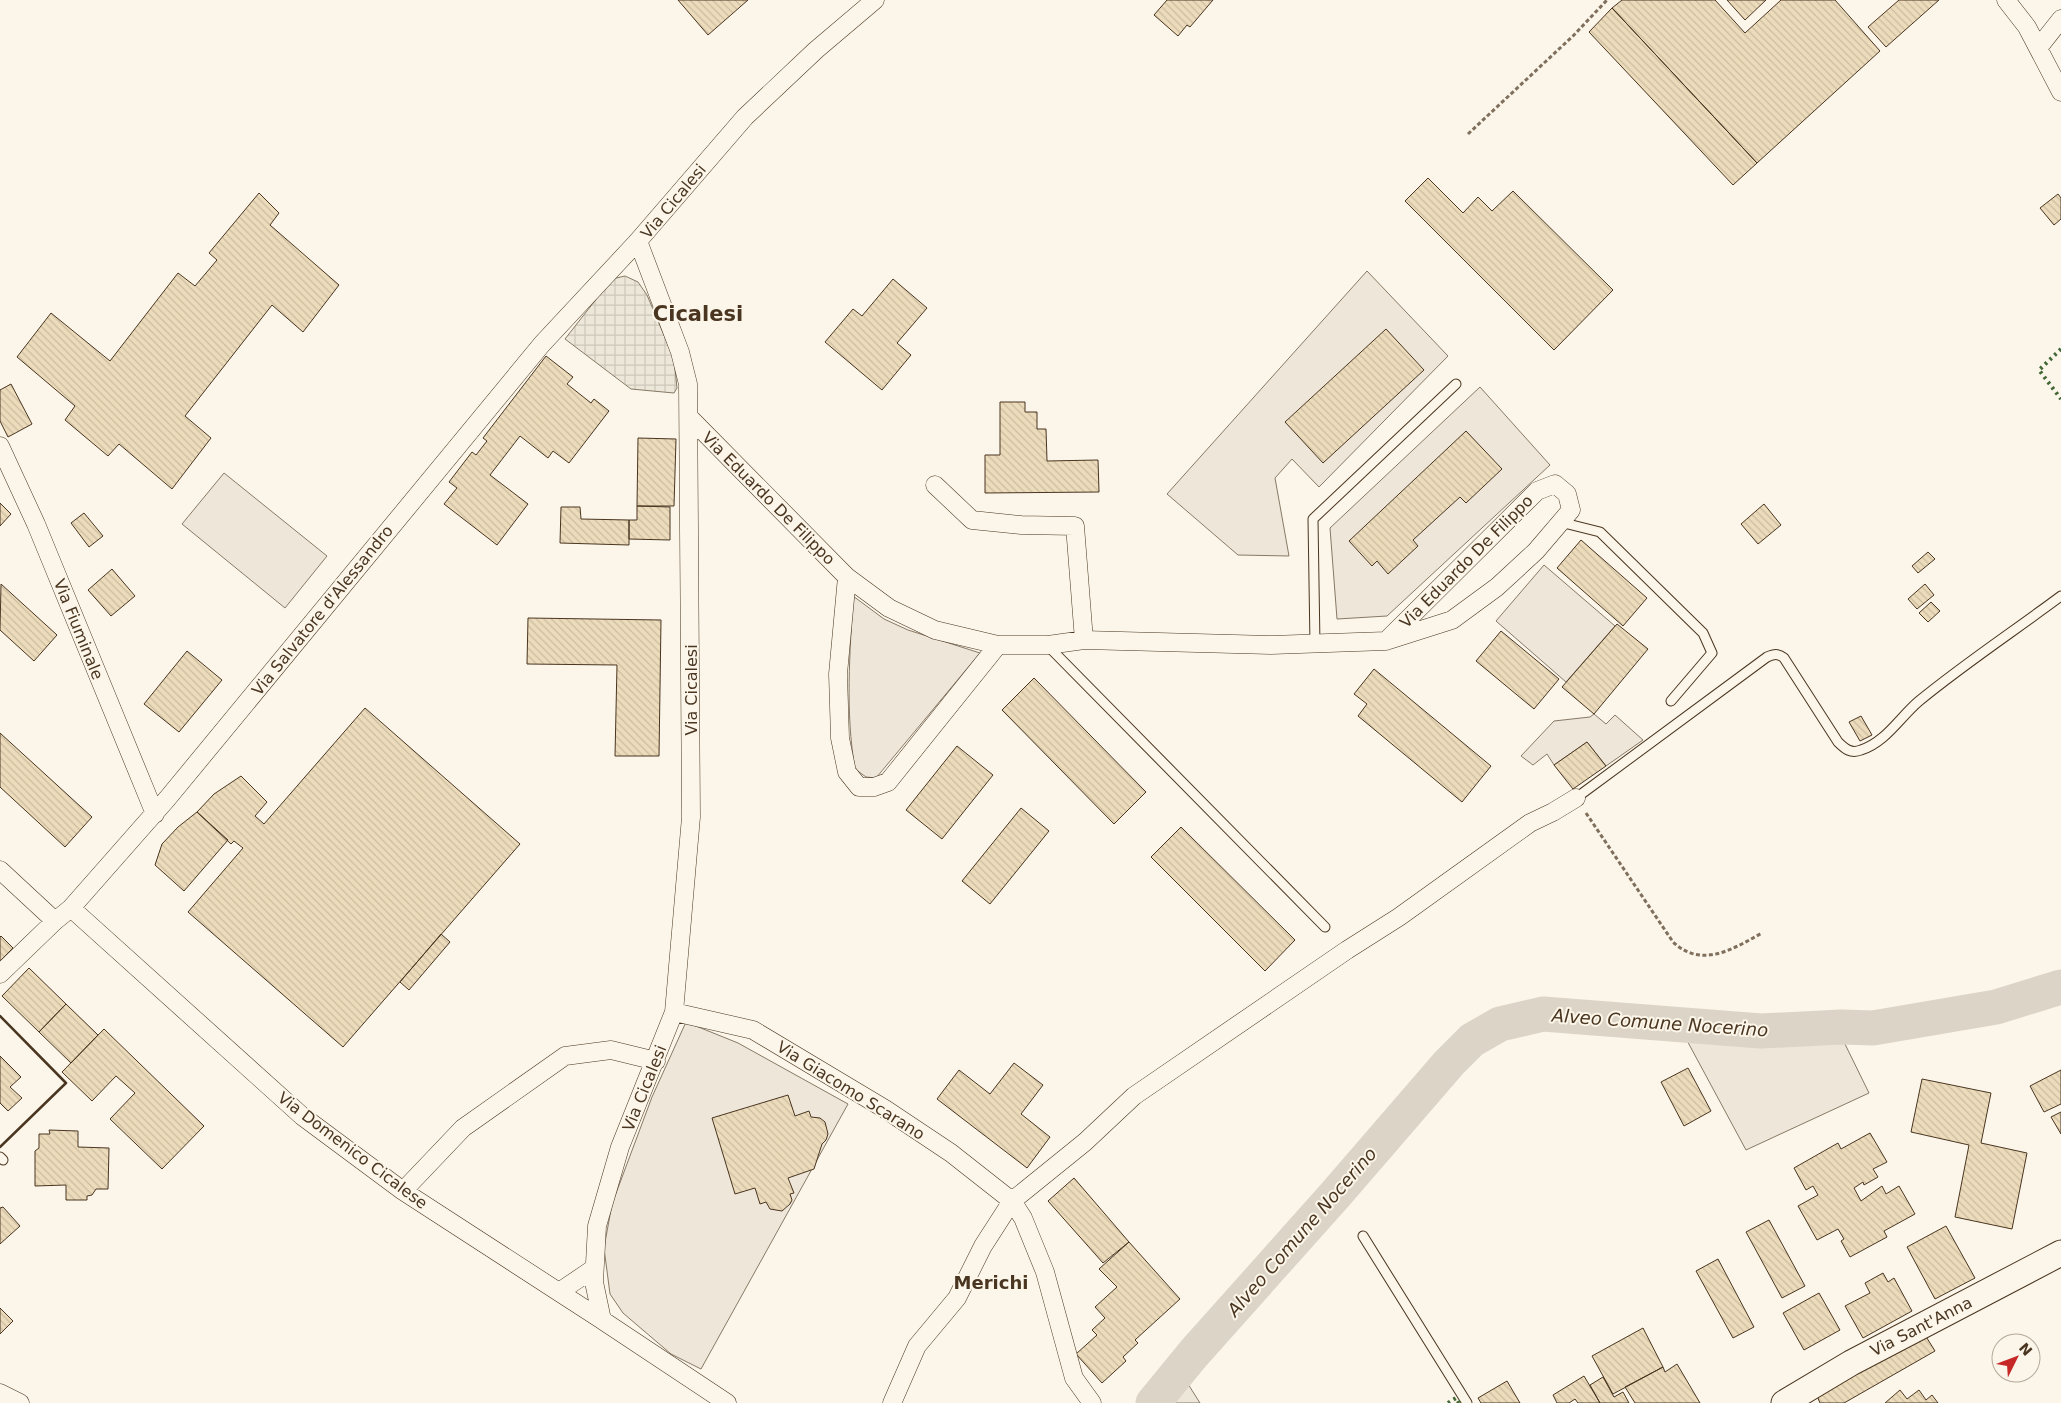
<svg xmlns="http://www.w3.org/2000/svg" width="2061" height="1403" viewBox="0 0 2061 1403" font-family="'DejaVu Sans',sans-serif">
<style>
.green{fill:#ede6d9;stroke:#887966}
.parking{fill:#ede7d9;stroke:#887966}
.plaza{fill:url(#plaza-grid);stroke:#887966}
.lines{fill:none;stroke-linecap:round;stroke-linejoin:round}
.river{stroke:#dcd4c6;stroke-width:35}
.building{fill:url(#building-back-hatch);stroke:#4a3520}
.lane-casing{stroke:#4a3520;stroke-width:11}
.street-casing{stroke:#4a3520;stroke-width:19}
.secondary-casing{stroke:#4a3520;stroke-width:27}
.path{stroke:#7f6f5c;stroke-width:3;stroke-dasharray:4 2.5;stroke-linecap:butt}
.lane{stroke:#fbf6e9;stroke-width:9}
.street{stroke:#fbf6e9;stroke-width:18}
.secondary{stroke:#fbf6e9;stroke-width:25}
.hedge{stroke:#436837;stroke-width:4;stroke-dasharray:2.5 4;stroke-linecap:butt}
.wall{stroke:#4a3520;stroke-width:2.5}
.labels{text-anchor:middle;stroke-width:4;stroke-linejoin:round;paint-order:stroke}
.street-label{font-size:16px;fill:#4a3520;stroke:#fbf6e9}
.water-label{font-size:18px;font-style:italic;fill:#4a3520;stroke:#fbf6e9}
.neighbourhood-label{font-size:18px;font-weight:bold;fill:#4a3520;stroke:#fbf6e9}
.district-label{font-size:21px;font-weight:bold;fill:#4a3520;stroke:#fbf6e9}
</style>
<defs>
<pattern id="plaza-grid" width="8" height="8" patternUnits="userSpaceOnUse" patternTransform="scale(1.25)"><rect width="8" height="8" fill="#ede7d9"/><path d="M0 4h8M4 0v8" fill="none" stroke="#cdc7ba"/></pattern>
<pattern id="building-back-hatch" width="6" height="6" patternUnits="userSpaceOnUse" patternTransform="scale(1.25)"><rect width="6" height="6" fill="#ecdcbc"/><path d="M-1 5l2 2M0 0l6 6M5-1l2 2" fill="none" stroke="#ccbda1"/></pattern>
</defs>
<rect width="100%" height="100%" fill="#fbf6e9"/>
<path class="green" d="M1367,271L1448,356L1319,487L1292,459L1275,478L1289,556L1238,555L1167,494Z
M1480,387L1550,465L1387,616L1337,619L1330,528Z
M224,473L327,556L285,608L182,524Z
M1544,565L1615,626L1566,682L1496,621Z
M853,596L884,619L908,630L980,653L876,778L866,777L855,769C845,711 850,654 853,596Z
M1594,714L1606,724L1615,715L1643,740L1606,766L1587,742L1554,765L1547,754L1533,765L1521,756L1554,721L1590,717Z
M686,1022L738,1043L848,1104L701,1369L671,1354L623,1313L610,1294L604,1248L612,1204L652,1097Z
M1684,1035L1843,1040L1869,1093L1746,1150Z"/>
<path class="parking" d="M1188,1384L1200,1403H1171Z"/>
<path class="plaza" d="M625,276L638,282L647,295L674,359L677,388L674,393L631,389L565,339L612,279Z"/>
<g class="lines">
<path class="river" d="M1153,1403L1194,1353L1335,1195L1449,1063L1472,1040L1500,1024L1543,1014L1761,1031L1841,1027L1873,1028L1996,1007L2061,987"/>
</g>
<path class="building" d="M678,0H748L708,35Z
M1167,0H1213L1190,27L1187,25L1178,36L1154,15Z
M1622,0H1715L1745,33L1781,0H1835L1880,51L1757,163L1612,8Z
M1727,0H1766L1745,20Z
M1899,0H1939L1886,47L1868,27Z
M1612,8L1757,163L1733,185L1589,32Z
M1428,178L1463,213L1478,197L1492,211L1513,191L1613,290L1554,350L1405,201Z
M259,193L279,213L270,225L339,285L303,332L272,305L185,416L211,438L172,489L119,444L108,456L65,420L75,406L17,357L51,313L110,361L178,273L195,286L217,260L209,253Z
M2058,194L2061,198V219L2054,225L2040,208Z
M893,279L927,308L897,343L911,355L882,390L825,342L853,309L862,316Z
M1386,329L1424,370L1323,463L1285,422Z
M546,356L573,377L567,384L591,403L594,399L609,411L569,463L553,451L548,458L520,436L490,475L528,504L497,545L444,504L457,488L449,482L472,452L476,455L487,441L483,438Z
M11,384L32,424L8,437L0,421V390Z
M1000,402H1025V412H1037V429H1046L1047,461L1098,460L1099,492L985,493V455H1000Z
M1466,431L1502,469L1466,503L1460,497L1413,540L1418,546L1388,574L1377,561L1372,566L1349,541Z
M638,438L676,439L674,506H637Z
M0,503L11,514L0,526Z
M1764,504L1781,525L1758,544L1741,524Z
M637,506L670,507V540L629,539V520H637Z
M561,507H580L581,519L629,520V545L560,543Z
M84,513L103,536L89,547L71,523Z
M1581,540L1647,598L1623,626L1557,568Z
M1928,552L1935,559L1918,573L1912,566Z
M112,569L135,596L111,616L88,590Z
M1,584L57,635L34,661L0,630Z
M1925,584L1934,595L1917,609L1908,599Z
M1931,602L1940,611L1928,622L1919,613Z
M528,618L661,620L659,756H615L617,665L527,664Z
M1617,624L1648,649L1594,714L1562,687Z
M1501,631L1559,679L1534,709L1476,661Z
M187,651L222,680L179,732L144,704Z
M1374,669L1491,766L1462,802L1358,716L1367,704L1354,694Z
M1034,678L1146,792L1114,824L1002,710Z
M365,708L520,844L343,1047L188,912L243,848L234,841L231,844L197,812L214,794L241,776L267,802L255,816L264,824Z
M1861,716L1872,735L1860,741L1849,722Z
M0,733L92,817L65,847L0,787Z
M1587,742L1606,766L1573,789L1554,765Z
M957,746L993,775L942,839L906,810Z
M1021,808L1049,831L990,904L962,881Z
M197,812L228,840L184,891L155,865L162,844L178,827Z
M1181,827L1295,940L1265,971L1151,857Z
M441,934L450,942L409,990L400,982Z
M1,936L13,948L0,961V937Z
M29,968L66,1004L39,1032L2,996Z
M66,1004L98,1035L71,1063L39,1032Z
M104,1029L204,1126L162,1169L110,1119L135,1093L116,1076L92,1101L62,1072Z
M0,1056L21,1077L10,1087L22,1098L8,1111L0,1103Z
M1014,1063L1043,1085L1021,1114L1050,1137L1027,1168L937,1099L959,1070L990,1094Z
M1688,1068L1711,1111L1684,1126L1661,1082Z
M2061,1070V1104L2044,1112L2030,1086Z
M1922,1079L1991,1093L1981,1143L2027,1153L2012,1229L1955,1217L1969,1145L1911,1132Z
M788,1095L795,1116L809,1111L811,1117L820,1118L825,1122L828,1134L826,1140L822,1144L814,1169L788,1178L794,1193L790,1194L792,1200L790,1204L782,1211L770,1209L766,1202L760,1204L755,1188L735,1194L712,1118Z
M2061,1112V1134L2051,1117Z
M49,1130L78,1131V1147L109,1148L108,1189H96L92,1195L87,1196V1200H66V1185L35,1186V1151L39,1148V1134H50Z
M1870,1133L1887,1162L1873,1169L1878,1177L1864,1185L1863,1182L1854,1188L1861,1201L1882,1186L1886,1194L1899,1186L1915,1214L1884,1231L1887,1237L1850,1257L1841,1241L1844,1239L1838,1229L1817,1240L1798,1206L1818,1195L1813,1186L1806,1190L1794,1168L1838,1143L1841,1149Z
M1074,1178L1129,1242L1103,1263L1048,1201Z
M3,1207L20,1226L0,1244V1208Z
M1769,1220L1805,1286L1782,1298L1746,1232Z
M1946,1226L1975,1278L1935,1299L1907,1247Z
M1129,1242L1180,1299L1135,1340L1138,1343L1123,1357L1126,1361L1102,1383L1076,1354L1097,1335L1092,1330L1105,1318L1095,1307L1117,1287L1099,1269Z
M1718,1259L1754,1327L1733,1338L1696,1271Z
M1883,1273L1888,1282L1894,1278L1912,1311L1863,1338L1845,1306L1870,1293L1865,1283Z
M1819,1293L1840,1330L1804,1350L1783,1313Z
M0,1308L13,1321L0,1334Z
M1643,1328L1663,1367L1613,1394L1592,1356Z
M1925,1335L1935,1351L1844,1403H1820L1817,1396Z
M1677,1364L1700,1403H1635L1625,1387L1663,1367L1665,1372Z
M1584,1376L1600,1403H1578L1575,1399L1569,1403H1557L1553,1395Z
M1603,1377L1614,1397L1623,1392L1629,1403H1600L1590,1385Z
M1507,1381L1520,1403H1481L1478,1398Z
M1900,1390L1907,1399L1919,1390L1926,1400L1932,1395L1938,1403H1885Z"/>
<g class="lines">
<defs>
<path id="lane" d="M1560,522L1600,532L1703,633L1712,653L1671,701
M1315,645L1313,519L1456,384
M1048,646L1325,927
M1576,798L1767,657C1774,654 1778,653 1784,658L1838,742C1845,749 1851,754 1861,750C1886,742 1900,717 1919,701C1964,664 2014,631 2061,596
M0,1157L3,1160
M1363,1236L1467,1403"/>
<path id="street" d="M2006,0L2027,27L2061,92
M2039,47L2061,19
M690,418L847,577L889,608L935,630L998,645H1048L1084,640L1271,645L1386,641L1452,620L1497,587L1536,551L1571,510L1567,494L1555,484L1537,491L1386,641
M0,446L36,524L155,814
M935,485L972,520L1021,525L1075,526L1084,640
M847,577L838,674L840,738L847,772L859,787H874L888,782L998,645
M0,870L55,921
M71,908L302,1116L403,1191L602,1320
M0,974L55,921L71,908L167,799L542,344L638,241
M674,1012L753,1030L885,1109L951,1153L1012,1201L1023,1218L1045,1272L1074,1378L1092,1403
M403,1191L463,1128L565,1056L611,1050L656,1061
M559,1292L593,1269
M0,1393L20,1403
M727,1403L602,1320L594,1282L597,1226L620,1147L674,1012L691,817L688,384L680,352L638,241L745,117L816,50L875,0
M892,1403L917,1346L957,1298L983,1246L1012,1201L1085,1142L1134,1096L1347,950L1399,917L1530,823L1553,812L1576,798"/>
<path id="secondary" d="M1784,1403L1851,1363L2061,1253"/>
</defs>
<use href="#lane" class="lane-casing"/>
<use href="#street" class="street-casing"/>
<use href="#secondary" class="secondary-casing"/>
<path class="path" d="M1468,134L1574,35L1607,0
M1586,813L1673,942C1702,969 1733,949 1762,933"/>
<use href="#lane" class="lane"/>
<use href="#street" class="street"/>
<use href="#secondary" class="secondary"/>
<path class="hedge" d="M2061,349L2039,370L2061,399
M1448,1403L1456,1398L1459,1403"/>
<path class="wall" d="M0,1016L66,1083L0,1147"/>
</g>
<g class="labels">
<g class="street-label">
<text transform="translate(673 201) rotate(-50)" y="6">Via Cicalesi</text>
<text transform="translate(769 498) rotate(45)" y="6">Via Eduardo De Filippo</text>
<text transform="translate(1466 561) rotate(-45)" y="6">Via Eduardo De Filippo</text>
<text transform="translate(322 610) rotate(-51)" y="6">Via Salvatore d'Alessandro</text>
<text transform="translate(79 629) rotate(68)" y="6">Via Fiuminale</text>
<text transform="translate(691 690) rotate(-90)" y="6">Via Cicalesi</text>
<text transform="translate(644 1088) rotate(-68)" y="6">Via Cicalesi</text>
<text transform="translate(851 1090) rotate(32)" y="6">Via Giacomo Scarano</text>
<text transform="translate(353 1150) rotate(37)" y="6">Via Domenico Cicalese</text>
<text transform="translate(1921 1326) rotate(-27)" y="6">Via Sant'Anna</text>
</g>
<g class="water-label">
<text transform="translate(1660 1023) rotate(4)" y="6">Alveo Comune Nocerino</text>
<text transform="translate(1302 1232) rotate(-49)" y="6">Alveo Comune Nocerino</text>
</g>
<g class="neighbourhood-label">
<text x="991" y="1289">Merichi</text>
</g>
<g class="district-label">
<text x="698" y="321">Cicalesi</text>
</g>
</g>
<g transform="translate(2016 1358) rotate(48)"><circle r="24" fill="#fbf6e9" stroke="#b4a999"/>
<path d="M0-4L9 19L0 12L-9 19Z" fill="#c62828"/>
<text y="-8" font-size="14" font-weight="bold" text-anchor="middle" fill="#4a3520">N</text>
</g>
</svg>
